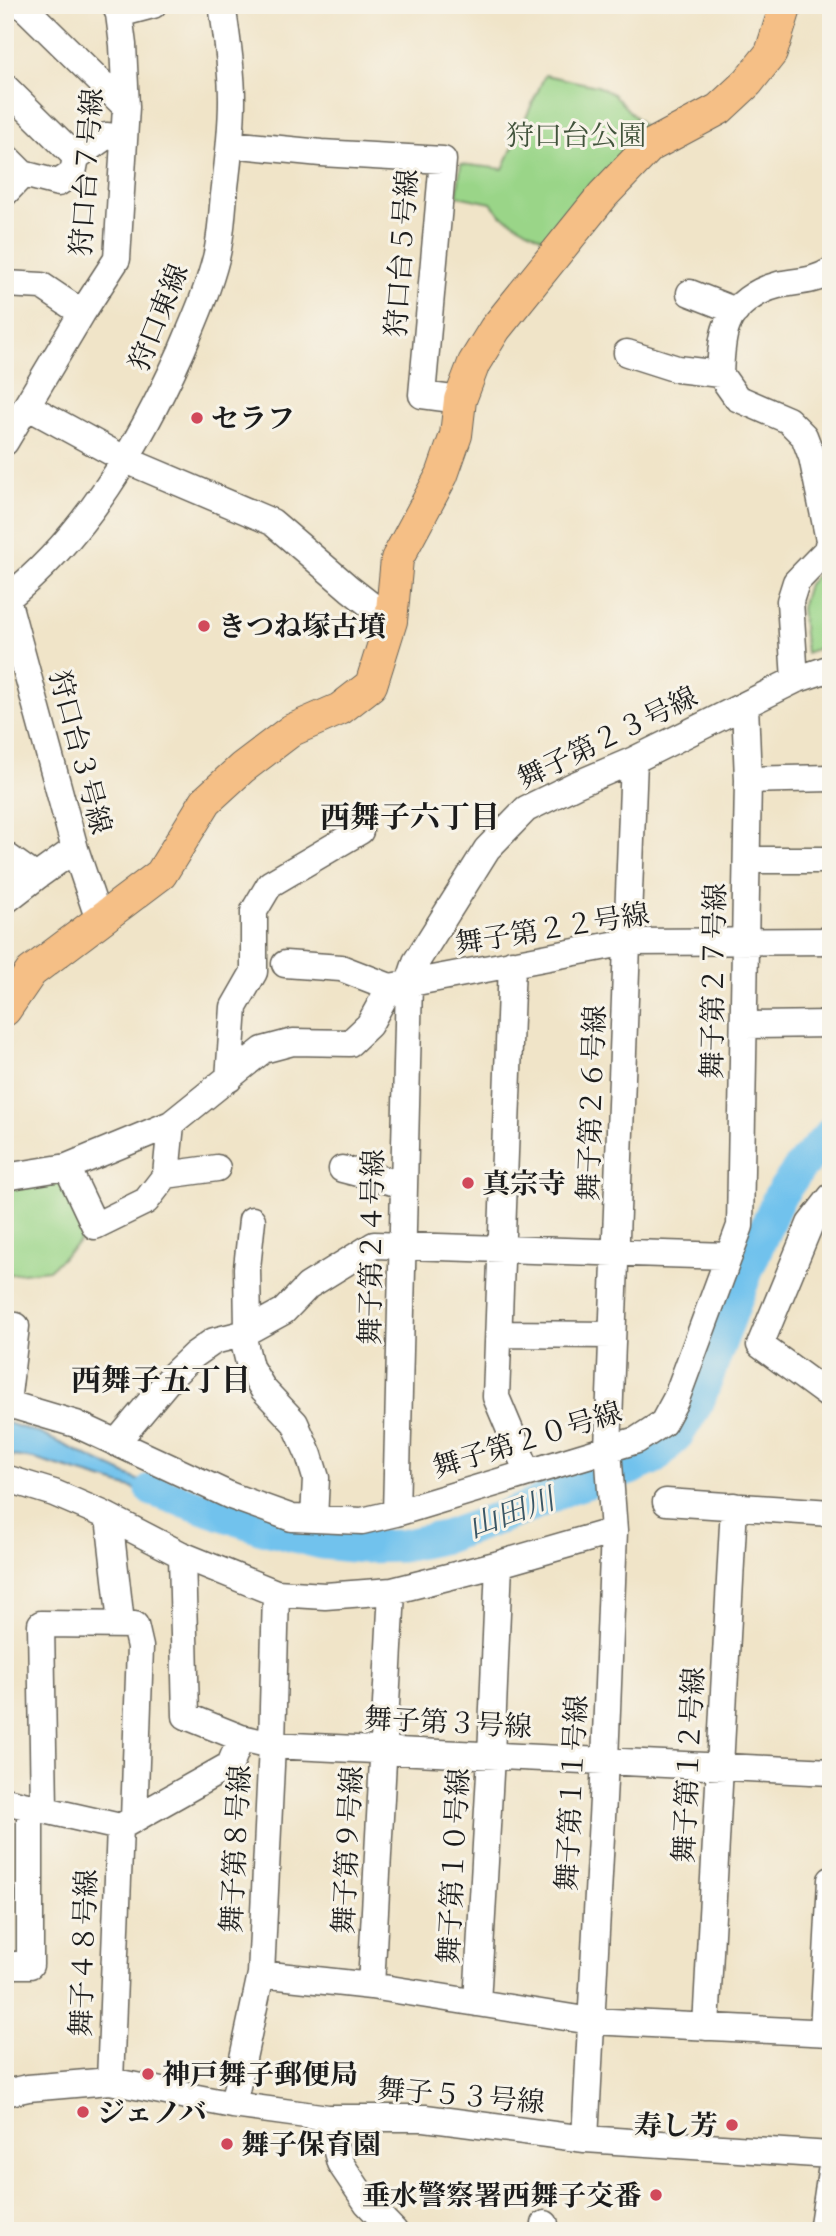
<svg xmlns="http://www.w3.org/2000/svg" width="836" height="2236" viewBox="0 0 836 2236" font-family="'Gentium Book Plus','Noto Serif JP',serif">
<style>
.green{fill:#9ad588;stroke:#5b7852;stroke-width:2}
.water{fill:#71c2ed;stroke:#466f84;stroke-width:2}
.lines{fill:none;stroke-linecap:round;stroke-linejoin:round}
.river{stroke:#71c2ed;stroke-width:33}
.minor-casing{stroke:#666258;stroke-width:29}
.major-casing{stroke:#666258;stroke-width:34}
.minor{stroke:#fff;stroke-width:26}
.major{stroke:#f5bf86;stroke-width:32}
.poi-dot{fill:#d1495b;stroke:#f7f3e8;stroke-width:2.5}
.labels{text-anchor:middle;stroke-width:6;stroke-linejoin:round;paint-order:stroke}
.park-label{font-size:28px;fill:#42543c;stroke:#f7f3e8}
.street-label{font-size:28px;fill:#1c1c1c;stroke:#f7f3e8}
.poi-label{font-size:28px;font-weight:bold;fill:#1c1c1c;stroke:#f7f3e8;text-anchor:start}
.neighbourhood-label{font-size:30px;font-weight:bold;fill:#1c1c1c;stroke:#f7f3e8}
.water-label{font-size:30px;font-style:italic;fill:#3a5665;stroke:#f7f3e8}
</style>
<rect width="100%" height="100%" fill="#f7f3e8"/>
<filter id="ink" filterUnits="userSpaceOnUse"><feTurbulence type="fractalNoise" baseFrequency=".0143" numOctaves="2"/><feDisplacementMap in="SourceGraphic" scale="14" xChannelSelector="R" yChannelSelector="G"/><feConvolveMatrix kernelMatrix="1 2 1 2 8 2 1 2 1" color-interpolation-filters="sRGB"/></filter>
<filter id="wash" filterUnits="userSpaceOnUse"><feTurbulence type="fractalNoise" baseFrequency=".00686" numOctaves="4" result="noise"/><feDisplacementMap in="SourceGraphic" scale="28" xChannelSelector="R" yChannelSelector="G"/><feGaussianBlur stdDeviation="1.57" result="paint"/><feColorMatrix in="noise" values="0 0 0 0 0 0 0 0 0 0 0 0 0 0 0 0 0 1.4 0 .05"/><feComposite in="paint" operator="in"/></filter>
<g filter="url(#wash)">
<rect width="100%" height="100%" fill="#f0e4c8"/>
<path class="green" d="M545,75L597,86L613,94L651,134L553,244L501,215L491,203L457,196L461,164L503,169Z
M831,560V644L806,653L801,608L808,584Z
M63,1181L87,1235L49,1270L5,1275V1190Z"/>
<path class="water" d="M5,1422L41,1434L192,1506L34,1459L5,1455Z"/>
<g class="lines">
<path class="river" d="M152,1490L262,1528L322,1543L363,1547L401,1546L445,1537L521,1510L569,1488L630,1469L654,1458L678,1434L698,1402L748,1268L779,1197L801,1166L831,1133"/>
</g>
</g>
<g filter="url(#ink)">
<g class="lines">
<defs>
<path id="minor" d="M22,5L126,107
M119,14L153,5
M5,87L76,157L106,136L124,138
M230,144L321,153L443,160L422,395L460,400
M5,156L23,174L58,183L73,173L76,157
M5,193L23,174
M5,284L42,286L82,313
M690,293L736,311
M627,353L677,369L720,374
M27,406L126,460L272,522L350,589L391,621
M5,442L82,313L117,259L126,107L123,45L119,14L115,5
M7,599L75,849L99,920
M5,600C86,536 139,445 181,352C194,321 208,290 216,258C221,238 222,215 224,195C228,163 232,132 232,100C232,69 227,36 222,5
M795,680L790,601L796,582L827,550L829,540L812,457L804,436L788,420L737,398L720,374C721,359 721,340 727,325C734,305 758,290 778,285C797,281 814,282 831,271
M748,780L831,778
M5,855L36,877L5,901
M747,860H831
M36,877L75,849
M512,963L496,1397L528,1473
M285,964L341,968L390,987
M744,1025L831,1024
M229,1079L234,1007L254,972V911L270,884L360,831
M67,1167L95,1226L146,1201L166,1175L171,1124
M342,1169L404,1185
M166,1175L217,1168
M5,1177L67,1167L171,1124L263,1050L293,1042L350,1043L369,1025L390,987L628,942L831,941
M831,1197L810,1224L760,1345L831,1397
M5,1324L16,1326L7,1403
M248,1330L247,1268L252,1220
M242,1334L250,1367L263,1389L295,1423L309,1455L316,1478L314,1519
M499,1334L612,1335
M5,1403L76,1424L231,1496L292,1518L362,1521L396,1513L637,1440L663,1423L676,1399L740,1226L748,780L745,705
M116,1443L172,1376L194,1355L214,1341L242,1334L284,1311L308,1286L374,1245L729,1256
M5,1478L54,1493L103,1514L182,1555L276,1593L325,1596L392,1591L499,1564L614,1531
M666,1502L831,1513
M396,1513L409,983L416,962L487,849L526,809L575,785L634,760L795,680L831,668
M109,1517L121,1623
M182,1555L186,1716L241,1738L272,1745L831,1772
M5,1801L120,1827
M44,1809L41,1624L135,1625L140,1647L134,1819
M5,1965H30V1806
M261,1974L371,1986L591,2021L831,2033
M371,1986L392,1591
M477,2003L491,1756L499,1564
M706,2027L734,1506
M823,2032L831,1880
M110,2081L120,1827L230,1765L241,1738
M5,2093L28,2088L110,2081L233,2105L328,2118H425L585,2139L831,2155
M233,2105L261,1974L272,1745L276,1593
M328,2118L340,2163L367,2203L394,2231
M585,2139L605,1761L614,1531L608,1449L634,760
M544,2231L545,2224
M822,2231L831,2172"/>
<path id="major" d="M5,1010L31,972L161,874L206,801L242,768L292,730L340,709L371,685L391,621L397,559L442,475L456,435L460,400L474,363L495,329L603,195L650,146L719,109L748,82L771,53L786,5"/>
</defs>
<use href="#minor" class="minor-casing"/>
<use href="#major" class="major-casing"/>
<use href="#minor" class="minor"/>
<use href="#major" class="major"/>
</g>
</g>
<g class="poi-dot">
<circle cx="197" cy="418" r="7"/>
<circle cx="204" cy="626" r="7"/>
<circle cx="468" cy="1183" r="7"/>
<circle cx="148" cy="2074" r="7"/>
<circle cx="83" cy="2112" r="7"/>
<circle cx="732" cy="2125" r="7"/>
<circle cx="227" cy="2144" r="7"/>
<circle cx="656" cy="2195" r="7"/>
</g>
<g class="labels">
<g class="park-label">
<text x="576" y="145">狩口台公園</text>
</g>
<g class="street-label">
<text transform="translate(86 172) rotate(-86)" y="10">狩口台７号線</text>
<text transform="translate(401 253) rotate(-86)" y="10">狩口台５号線</text>
<text transform="translate(158 317) rotate(-68)" y="10">狩口東線</text>
<text transform="translate(607 737) rotate(-26)" y="10">舞子第２３号線</text>
<text transform="translate(81 752) rotate(75)" y="10">狩口台３号線</text>
<text transform="translate(552 928) rotate(-9)" y="10">舞子第２２号線</text>
<text transform="translate(713 981) rotate(-89)" y="10">舞子第２７号線</text>
<text transform="translate(591 1103) rotate(-88)" y="10">舞子第２６号線</text>
<text transform="translate(371 1247) rotate(-89)" y="10">舞子第２４号線</text>
<text transform="translate(527 1439) rotate(-17)" y="10">舞子第２０号線</text>
<text transform="translate(448 1722) rotate(3)" y="10">舞子第３号線</text>
<text transform="translate(688 1765) rotate(-87)" y="10">舞子第１２号線</text>
<text transform="translate(571 1793) rotate(-87)" y="10">舞子第１１号線</text>
<text transform="translate(235 1849) rotate(-87)" y="10">舞子第８号線</text>
<text transform="translate(347 1850) rotate(-87)" y="10">舞子第９号線</text>
<text transform="translate(453 1866) rotate(-87)" y="10">舞子第１０号線</text>
<text transform="translate(83 1953) rotate(-88)" y="10">舞子４８号線</text>
<text transform="translate(461 2095) rotate(5)" y="10">舞子５３号線</text>
</g>
<g class="poi-label">
<text x="211" y="428">セラフ</text>
<text x="218" y="636">きつね塚古墳</text>
<text x="482" y="1193">真宗寺</text>
<text x="162" y="2084">神戸舞子郵便局</text>
<text x="97" y="2122">ジェノバ</text>
<text x="718" y="2135" text-anchor="end">寿し芳</text>
<text x="241" y="2154">舞子保育園</text>
<text x="642" y="2205" text-anchor="end">垂水警察署西舞子交番</text>
</g>
<g class="neighbourhood-label">
<text x="410" y="827">西舞子六丁目</text>
<text x="161" y="1390">西舞子五丁目</text>
</g>
<g class="water-label">
<text transform="translate(511 1513) rotate(-20)" y="10">山田川</text>
</g>
</g>
<rect width="836" height="2236" fill="none" stroke="#f7f3e8" stroke-width="28"/>
</svg>
